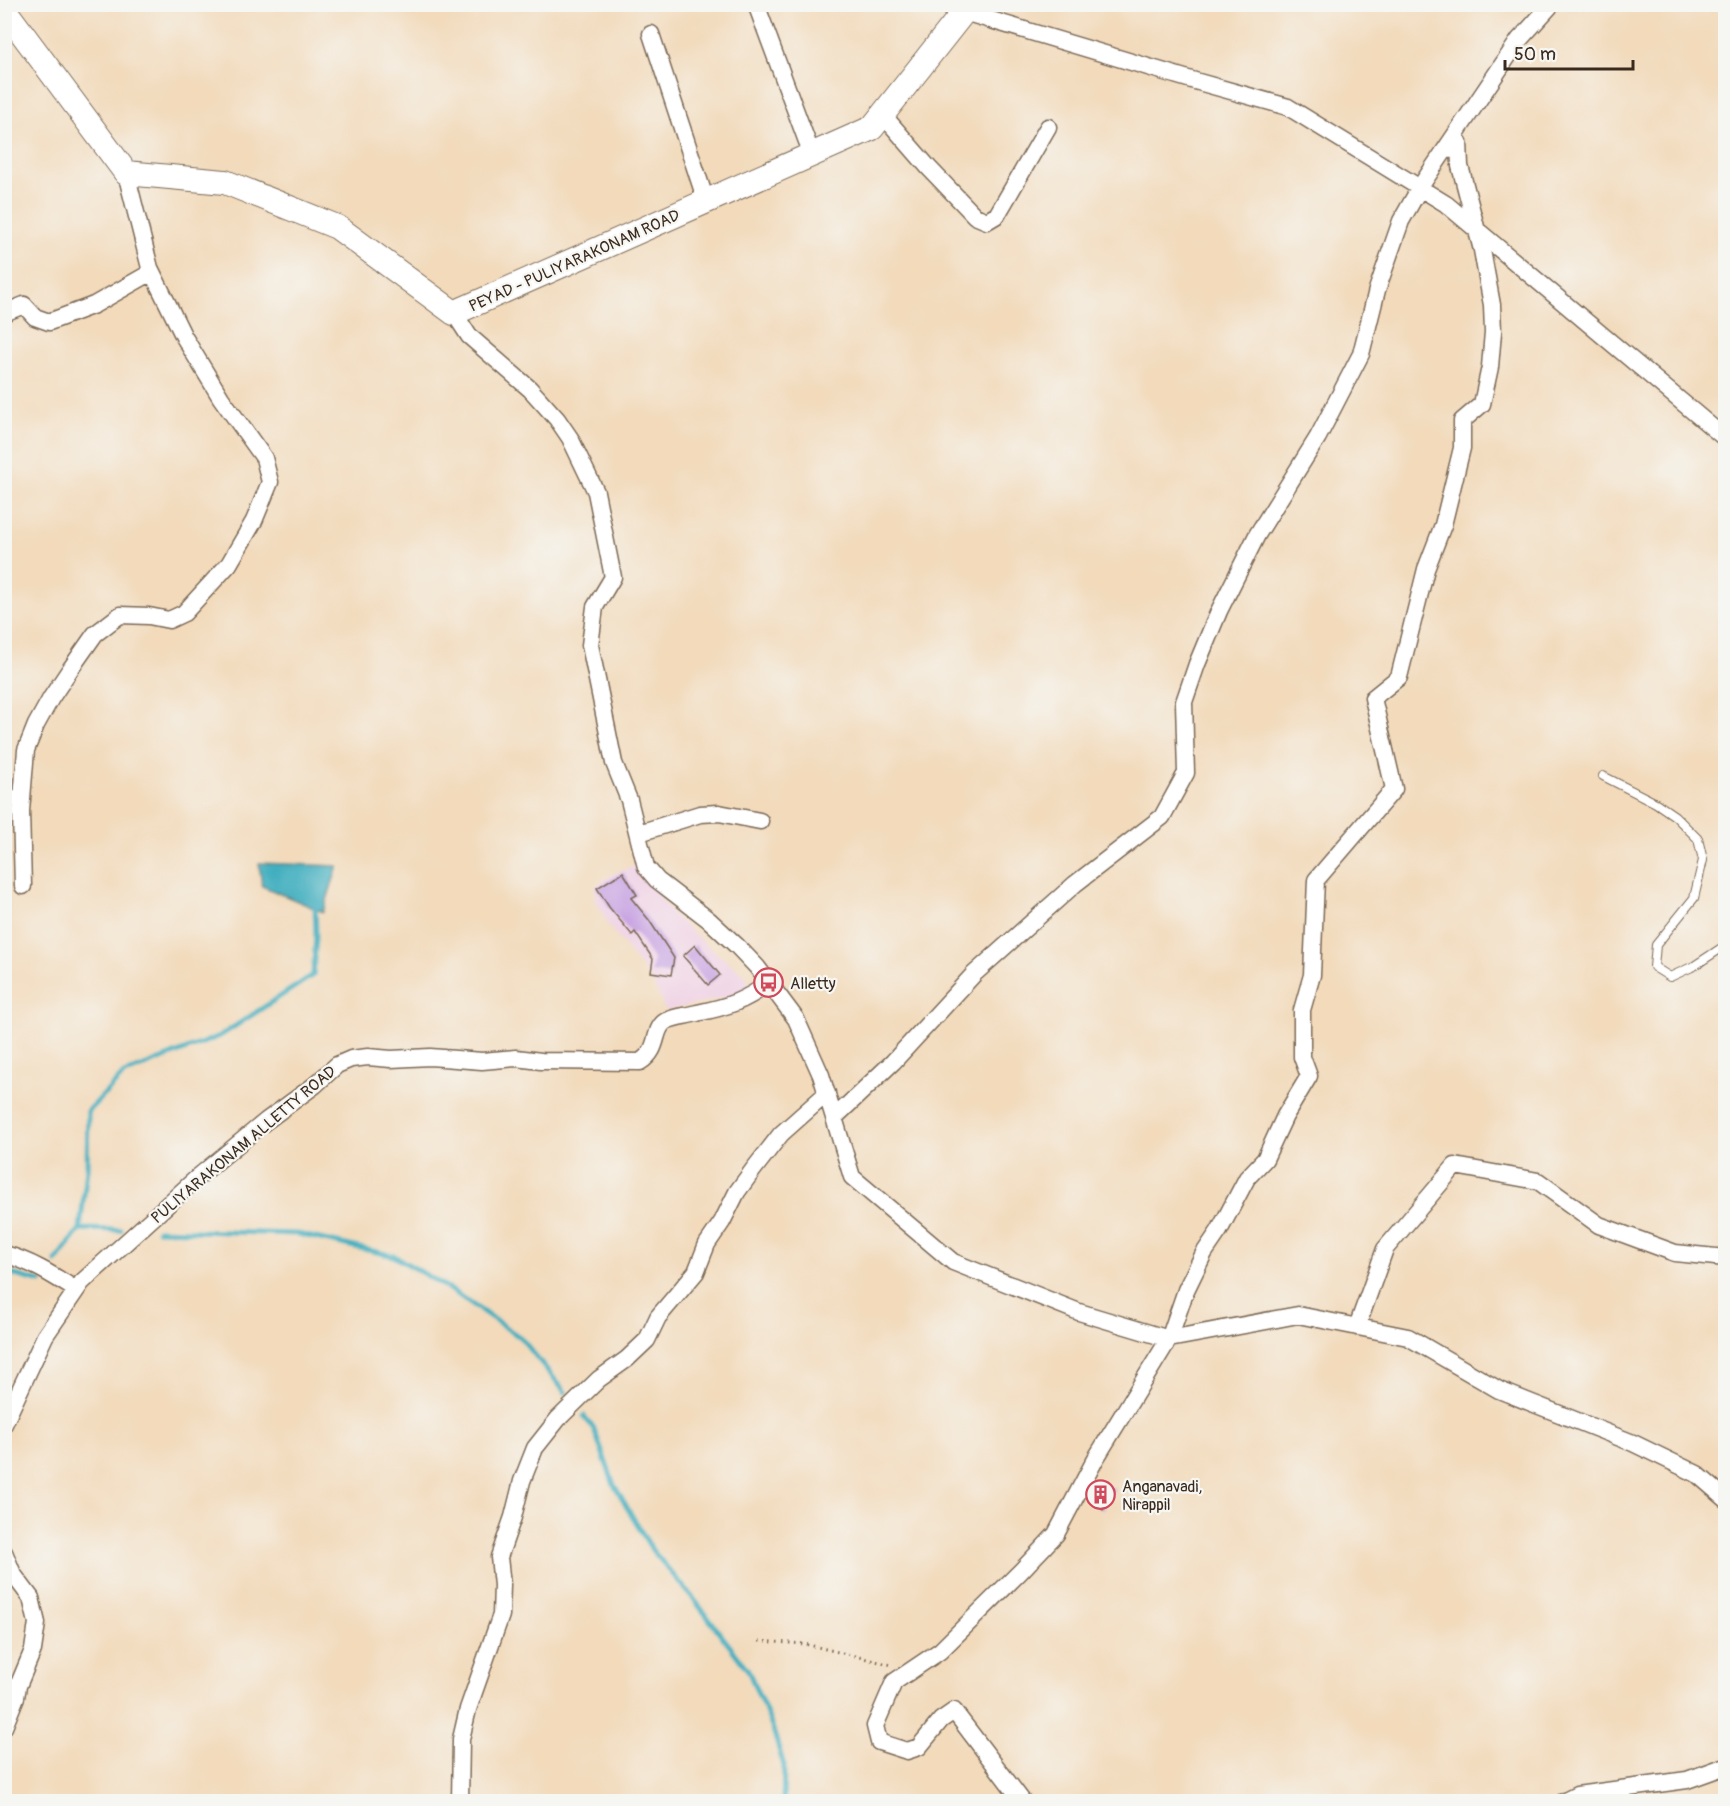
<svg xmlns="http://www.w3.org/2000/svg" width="1730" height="1806" viewBox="0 0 1730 1806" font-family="Pangolin,sans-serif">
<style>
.built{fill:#f0d0e4}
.water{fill:#42afbf;stroke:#3e6c6e;stroke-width:1.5}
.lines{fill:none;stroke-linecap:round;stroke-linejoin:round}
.stream{stroke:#42afbf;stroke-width:5}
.building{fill:#c39ae0}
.service-casing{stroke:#7b6855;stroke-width:10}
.minor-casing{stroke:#7b6855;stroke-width:19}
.secondary-casing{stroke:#7b6855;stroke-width:26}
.path{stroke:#7b6855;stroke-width:3;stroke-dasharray:1.5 4.5;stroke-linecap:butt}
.service{stroke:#fff;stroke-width:8}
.minor{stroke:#fff;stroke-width:16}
.secondary{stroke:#fff;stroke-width:24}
.labels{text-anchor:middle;stroke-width:4.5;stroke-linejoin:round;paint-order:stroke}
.street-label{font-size:16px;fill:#3b2a1e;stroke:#f6f6f2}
.poi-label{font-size:16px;fill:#3b2a1e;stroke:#f6f6f2;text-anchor:start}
</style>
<rect width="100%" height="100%" fill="#f6f6f2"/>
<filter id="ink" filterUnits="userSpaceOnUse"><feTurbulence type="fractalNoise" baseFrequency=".0167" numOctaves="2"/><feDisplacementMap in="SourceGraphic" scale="12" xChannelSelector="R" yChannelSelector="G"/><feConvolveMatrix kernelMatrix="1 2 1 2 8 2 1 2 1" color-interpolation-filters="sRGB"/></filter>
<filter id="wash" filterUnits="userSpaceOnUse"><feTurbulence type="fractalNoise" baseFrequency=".008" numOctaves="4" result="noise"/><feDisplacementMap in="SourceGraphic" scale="24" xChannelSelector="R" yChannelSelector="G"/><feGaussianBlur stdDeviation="1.35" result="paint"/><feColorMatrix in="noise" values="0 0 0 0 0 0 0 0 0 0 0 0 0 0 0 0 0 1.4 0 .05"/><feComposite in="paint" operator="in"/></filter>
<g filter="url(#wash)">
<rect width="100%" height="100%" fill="#f2dabb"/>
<path class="built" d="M636,865L640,866L670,912L707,946L743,973L748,980L751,991L666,1011L652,981L609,926L595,899L596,886L613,874Z"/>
<path class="water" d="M259,863L338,866L323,912L262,886Z"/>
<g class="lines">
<path class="stream" d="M80,1229L121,1230
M158,1230L298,1234L394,1256L451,1290L521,1338L565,1392
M56,1261L80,1229L87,1169L88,1111L124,1074L220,1036L313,975L316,936L315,904
M4,1272L41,1282
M584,1416L594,1429L614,1485L652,1550L693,1598L748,1670L772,1726L784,1766L783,1802
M1599,1802L1634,1795"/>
</g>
<g id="blocks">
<path class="building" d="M623,872L637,895L631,898L649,920L674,958L671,975L651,972L653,959L635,932L632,935L609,907L597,888Z
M695,945L720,975L708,985L683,956Z
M1097,1482L1114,1489L1103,1510L1089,1501Z"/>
</g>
</g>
<g filter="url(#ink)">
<use href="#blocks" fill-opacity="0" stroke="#7b6855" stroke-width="1.5"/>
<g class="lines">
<defs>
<path id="service" d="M1603,776L1656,803L1675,816L1698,839L1703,860L1694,898L1656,945L1654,967L1670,977L1694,966L1726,945"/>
<path id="minor" d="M756,4L812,155
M964,12L1195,81L1288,107L1446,204L1726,439
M651,34L706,201
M883,115L929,168L975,216L987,221L997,215L1048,127
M4,313L24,305L35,317L49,322L94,305L152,272
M454,313L469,336L530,389L557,419L570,438L596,492L613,577L595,607L590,645L614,763L629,800L646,867L657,880L709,920L737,946L757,967L796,1019L821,1075L852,1177L953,1262L1079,1312L1169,1339L1298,1315L1408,1337L1499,1390L1633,1443L1697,1474L1726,1499
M4,797L22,800
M639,833L700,814L719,813L760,821
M23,886L21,811L26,750L36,725L51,698L69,671L95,634L120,615L149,616L169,620L184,613L229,564L254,521L270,482L264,458L221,398L184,337L150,268L126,173
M834,1118L893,1062L974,974L1075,884L1162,817L1186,773L1184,702L1197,664L1219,611L1257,535L1318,437L1361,354L1377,290L1401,221L1422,184L1519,40L1552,4
M4,1254C31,1261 54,1276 76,1290
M1357,1327L1385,1249L1455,1166L1538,1181L1599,1225L1675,1253L1726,1258
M4,1424L45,1336L82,1282L198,1177L266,1121L315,1085L337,1065L351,1059L368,1057L391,1059L430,1057L482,1061L516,1058L541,1061L640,1062C661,1049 652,1029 666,1021C676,1016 687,1016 697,1013C727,1007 745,1001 769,983
M4,1552L13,1574L31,1598L37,1623L33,1650L18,1686L16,1697L4,1727
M460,1802L461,1739L468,1709L501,1615L502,1585L499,1557L513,1517L522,1481L535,1448L558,1419L599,1379L627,1359L647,1340L658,1317L696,1272L707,1244L722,1222L737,1192L753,1170L781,1134L827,1093
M1023,1802L954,1711L941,1720L919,1747L907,1751L879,1742L875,1726L894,1682L940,1651L1020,1572L1056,1534L1096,1458L1169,1339L1186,1290L1204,1253L1219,1231L1247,1178L1265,1159L1285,1116L1309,1076L1302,1057V1010L1312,975L1316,880L1394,789L1373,698L1399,677L1426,569L1443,525L1462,448V421L1482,404L1490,367L1493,332L1492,305L1482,250L1460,166L1459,142L1453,150
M1563,1802L1577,1795L1687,1780L1726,1766"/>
<path id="secondary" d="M4,9L126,173L225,182L337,227L454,313L872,128L970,4"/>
</defs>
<use href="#service" class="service-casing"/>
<use href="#minor" class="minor-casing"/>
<use href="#secondary" class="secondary-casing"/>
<path class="path" d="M759,1641L805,1644L892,1665"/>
<use href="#service" class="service"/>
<use href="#minor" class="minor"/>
<use href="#secondary" class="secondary"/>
</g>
</g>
<defs>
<symbol id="bus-ring" viewBox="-11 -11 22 22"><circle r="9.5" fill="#f6f6f2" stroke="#d1495b" stroke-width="1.5"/><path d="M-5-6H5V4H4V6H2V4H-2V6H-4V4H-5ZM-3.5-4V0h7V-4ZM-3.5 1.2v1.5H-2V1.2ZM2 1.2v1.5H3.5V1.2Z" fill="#d1495b"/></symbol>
<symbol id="building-ring" viewBox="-11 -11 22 22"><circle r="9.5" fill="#f6f6f2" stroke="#d1495b" stroke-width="1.5"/><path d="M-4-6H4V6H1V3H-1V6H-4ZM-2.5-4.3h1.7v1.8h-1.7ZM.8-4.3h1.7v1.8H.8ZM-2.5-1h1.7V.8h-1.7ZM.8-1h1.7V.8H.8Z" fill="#d1495b"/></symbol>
</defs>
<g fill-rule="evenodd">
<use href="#bus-ring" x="752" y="966" width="33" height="33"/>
<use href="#building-ring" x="1084" y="1478" width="33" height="33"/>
</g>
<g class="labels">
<g class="street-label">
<text transform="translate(574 260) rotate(-24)" y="6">PEYAD - PULIYARAKONAM ROAD</text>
<text transform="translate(243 1144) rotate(-40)" y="6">PULIYARAKONAM ALLETTY ROAD</text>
</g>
<g class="poi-label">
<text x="790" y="989">Alletty</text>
<text x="1122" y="1492">Anganavadi,<tspan x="1122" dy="18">Nirappil</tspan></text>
</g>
</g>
<rect width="1730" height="1806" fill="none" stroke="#f6f6f2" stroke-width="24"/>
<path d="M1505 60v9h128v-9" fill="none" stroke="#3b2a1e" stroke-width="3"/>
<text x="1514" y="60" font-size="18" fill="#3b2a1e" stroke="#f6f6f2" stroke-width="4.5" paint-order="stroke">50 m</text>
</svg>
